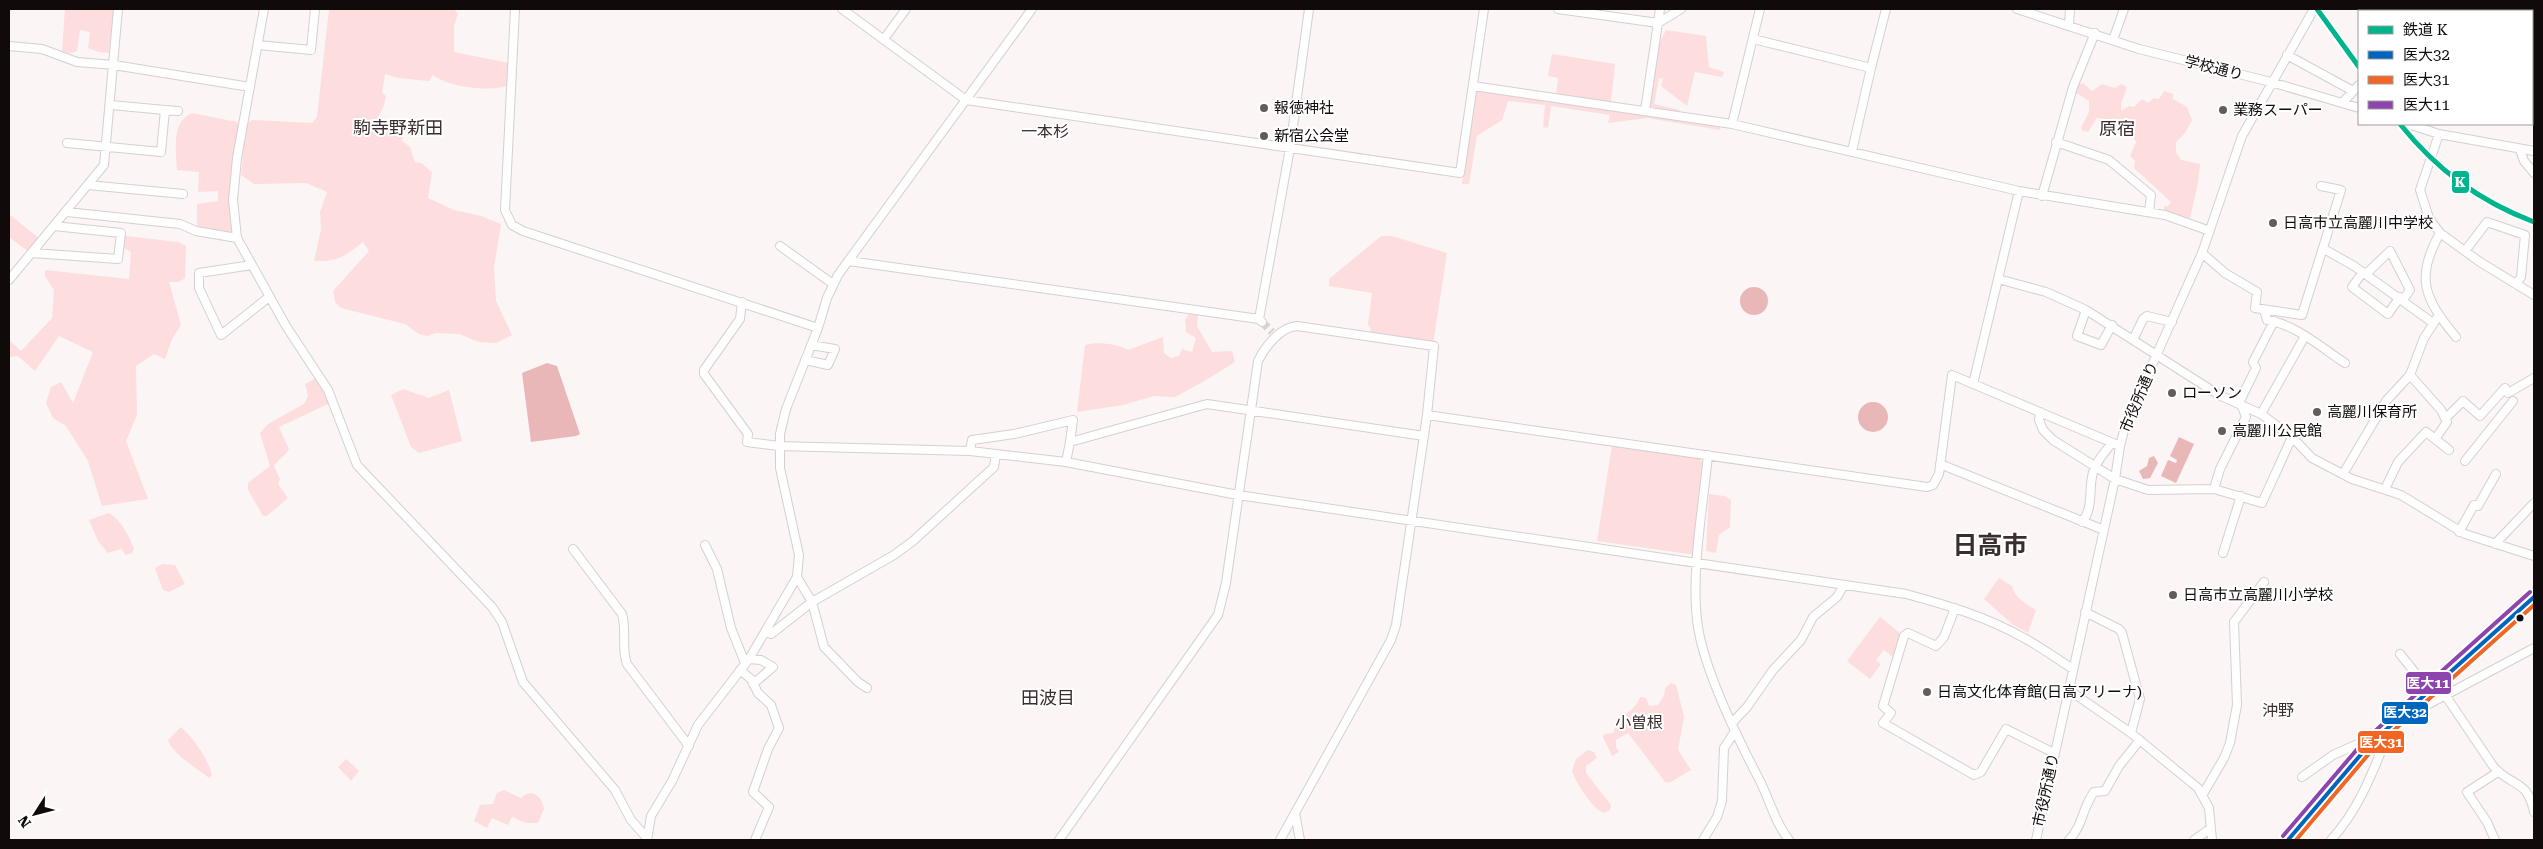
<svg xmlns="http://www.w3.org/2000/svg" width="2543" height="849" viewBox="0 0 2543 849" font-family="'Roboto Serif','Noto Sans JP',serif">
<style>
.green{fill:#fdddde}
.water{fill:#eab7b9}
.lines{fill:none;stroke-linecap:round;stroke-linejoin:round}
.minor-tunnel{stroke:#d8d2d2;stroke-width:8;stroke-dasharray:8 4;stroke-linecap:butt}
.minor-casing{stroke:#d5d0d0;stroke-width:10}
.minor{stroke:#fefefe;stroke-width:8}
.bus-1-casing{stroke:#fff;stroke-width:8}
.bus-2-casing{stroke:#fff;stroke-width:8}
.bus-3-casing{stroke:#fff;stroke-width:8}
.bus-1{stroke:#0065bd;stroke-width:4}
.bus-2{stroke:#f26522;stroke-width:4}
.bus-3{stroke:#8e44ad;stroke-width:4}
.rail-1-casing{stroke:#fff;stroke-width:9}
.rail-1{stroke:#00b48d;stroke-width:5}
.poi-dot{fill:#625c5c;stroke:#fff;stroke-width:2}
.bus-dot{fill:#100a0a;stroke:#fff;stroke-width:2}
.labels{text-anchor:middle;stroke-width:4;stroke-linejoin:round;paint-order:stroke}
.street-label{font-size:15px;fill:#100a0a;stroke:#fff}
.poi-label{font-size:15px;fill:#100a0a;stroke:#fff;text-anchor:start}
.neighbourhood-label{font-size:16px;fill:#3b2e2f;stroke:#fff}
.quarter-label{font-size:18px;fill:#3b2e2f;stroke:#fff}
.town-label{font-size:25px;font-weight:bold;fill:#3b2e2f;stroke:#fff}
.line-badge{stroke:#fff;stroke-width:2}
.badge-label{font-size:14px;text-anchor:middle;font-weight:bold;fill:#fff}
</style>
<rect width="100%" height="100%" fill="#fbf5f5"/>
<path class="green" d="M65,9H114L109,53L99,52L88,48L90,32L80,30L77,51L72,53L62,52Z
M329,9H454L458,14L454,26V52L509,63L506,86C487,92 449,87 433,75L429,81L398,78L385,74L382,93L386,96L383,108L375,122L381,130L403,134L402,141L410,147L415,162L421,163L432,172L428,198L454,210L481,216L501,224L494,268L496,301L512,335L496,343L479,342L459,334L436,333L427,336L419,334L405,324L341,308L335,302L333,291L369,251L363,242C345,256 338,262 314,261L321,229L320,212L327,192L306,183L254,184L241,175L246,125L252,120L312,123L317,117Z
M1666,30L1706,36L1709,67L1724,72L1722,77L1695,72L1687,106L1661,86L1663,79L1659,78L1654,104L1680,110L1679,113L1648,108L1657,48Z
M1552,54L1615,64L1611,102L1556,95L1558,78L1548,76Z
M2083,83L2092,91L2102,84L2115,88L2121,84L2127,87L2121,104V111L2129,106L2134,107L2142,99L2148,103L2154,98L2159,99L2164,91L2173,94V99L2187,107L2192,120L2185,133L2176,142V152L2181,160L2200,164L2198,183L2190,218L2187,220L2164,212V206H2168L2171,202L2134,168L2135,161L2130,156L2136,142C2131,130 2110,119 2097,118L2088,132L2083,131L2081,128L2089,112V101L2075,92L2077,85Z
M1478,90L1720,127V130L1647,118L1608,123L1610,115L1551,106L1548,128L1543,127L1545,105L1508,101L1502,120L1477,136L1469,184H1462L1476,92Z
M192,113L237,122L239,128L229,198L233,233L197,229V204L218,201V191L198,192L199,172L177,170C176,151 171,122 192,113Z
M9,214L40,239L29,252L9,237Z
M125,236L178,242L186,246L185,278L179,282H169L181,325L172,339L165,359L154,354L136,366L137,415L126,441L148,499L102,506L88,461L66,426L53,418L46,403L51,387L61,382L73,403L93,352L59,336L35,371L18,356L9,357V340L21,351L52,318L54,290L45,276V270L129,279L131,252L122,247Z
M1381,236H1392L1447,253L1433,344L1370,333L1371,328L1368,325L1372,293L1329,286V279Z
M1189,314L1198,315L1197,326L1212,352L1232,351L1235,362L1201,383L1175,397L1154,396L1123,405L1077,412L1085,345C1097,341 1117,344 1128,350L1163,337L1164,353L1171,358L1179,356L1182,349L1192,352L1196,338L1186,332L1185,320Z
M316,378L330,403L279,427L289,449C285,457 279,458 274,466L280,479L278,484L288,498L267,516H263L248,490V483L270,466L260,433L268,424L304,404L308,396L305,384Z
M403,389L429,398L449,390L462,441L419,453L411,447L391,395Z
M1612,445L1697,457L1704,464L1696,555L1597,541Z
M1709,494L1724,496L1731,500L1730,527L1719,535L1716,553L1706,551Z
M109,513C122,521 129,536 134,549L132,553L126,555L121,549L108,553L98,541L89,520Z
M162,564L175,565L185,584L169,592L163,590L155,568Z
M1999,578L2012,586C2014,597 2027,605 2036,610L2028,633L2012,624L1984,599Z
M1880,617L1901,634L1894,658L1884,650L1876,660L1881,664L1870,679L1847,661Z
M1671,683L1676,685L1684,717L1678,750L1691,770L1671,782L1666,783L1628,733L1616,740V747L1619,752L1612,756L1603,737L1604,734L1613,733C1619,712 1635,713 1640,697L1646,698L1649,706L1658,705L1664,696L1665,688Z
M181,727C195,740 207,757 212,775L209,778C197,768 173,755 168,740Z
M1588,750L1594,752L1597,758L1586,766V773L1611,805L1610,810L1604,813C1594,811 1575,781 1572,771L1576,759Z
M346,759L359,771L351,781L338,767Z
M504,790L521,798C531,788 542,795 544,809L538,823H526L512,817L508,825L492,818L487,828L474,821L480,805L493,804L497,793Z"/>
<path class="water" d="M1740 301a14 14 0 1 1 28 0a14 14 0 1 1-28 0Z
M547,363L557,366L580,434L576,436L531,442L522,373Z
M1858 417a15 15 0 1 1 30 0a15 15 0 1 1-30 0Z
M2179,437L2194,444L2176,483L2161,476L2168,460L2176,463L2177,460L2170,456Z
M2154,456L2158,463L2150,478L2143,479L2139,471L2147,466L2149,458Z"/>
<g class="lines">
<path class="minor-tunnel" d="M1262,322L1272,332"/>
<defs>
<path id="minor" d="M264,9L237,158L233,200L237,238L286,326L328,390L357,465L492,607L502,622L523,682L615,790L631,820L647,838
M515,9L505,210L512,225L523,231L818,328
M842,9L966,100L1460,173L1484,9
M1558,9L1658,23L1681,9
M1760,9L1732,124L2019,191L2165,215L2210,231
M2017,9L2139,49L2271,82L2359,108
M2466,11L2469,9
M2069,25L2070,9
M884,39L906,9
M1753,39L1871,68L1886,9
M2113,40L2124,9
M258,45L311,50L315,9
M9,46L42,49L77,62L114,65L250,87
M2287,55L2353,91
M1473,86L1732,124
M2343,102L2359,85
M165,110L178,111
M1645,111L1660,9
M2408,124L2439,134L2534,151
M2439,134L2420,190L2429,218L2440,233L2480,262L2534,295
M2056,142L2109,160L2151,195L2149,212
M67,143L161,152L165,110L111,105
M2520,150L2524,161L2534,173
M1852,151L1871,68
M88,185L183,194
M2042,196L2073,87L2095,33
M67,212L180,224L196,231L237,238
M2440,233C2415,279 2424,298 2456,337
M780,246L833,284
M2324,249L2354,266L2433,323
M2465,251L2487,222L2525,235L2521,277L2516,284
M32,253L118,259L121,233L54,226
M2202,253L2225,273L2257,292L2255,308L2302,315L2341,190L2321,186
M849,261L1259,319L1262,322
M252,265L199,273V288L221,335L269,297
M2363,272L2352,287L2388,314L2400,297
M2366,274L2390,251L2410,290L2403,300
M1998,279L2046,292L2086,310L2219,395L2261,414L2292,437L2312,458L2352,479L2401,495L2465,534L2534,556
M9,280L104,165L118,9
M742,302L740,319L704,370V374L748,434L747,442L779,446L970,451L1066,462L1238,495L1906,594C1947,605 1987,617 2024,638C2041,647 2057,659 2073,669
M2086,310L2077,336L2101,345L2112,325
M2264,310L2267,320C2295,324 2322,348 2345,363
M1259,319L1290,148L1309,9
M2133,340L2143,319L2147,316L2172,322
M805,360L828,365L835,349L811,345
M1973,384L2019,191
M2508,393L2534,378
M2239,403L2256,368L2253,362L2274,321
M2040,412L2039,420L2043,430L2053,440L2115,479L2148,490L2214,489L2262,503L2292,437
M2261,414L2305,336
M2446,418L2463,401L2480,416L2505,388
M2435,439L2449,450
M970,451L972,440L1014,434L1073,420L1070,442
M1708,455C1703,508 1690,575 1698,627C1705,672 1737,737 1759,779C1769,798 1775,823 1789,840
M2465,461L2513,401
M1066,462L1070,442L1207,404L1424,436
M1940,464L2104,530
M2343,474L2386,401L2410,375L2424,338L2439,315
M2214,489L2220,469L2246,417L2241,404
M2385,489L2398,462L2426,432L2435,439L2447,422L2441,410L2410,375
M2082,522C2093,509 2089,492 2092,477C2094,464 2104,453 2112,443
M2459,532L2474,505L2478,506L2496,474
M2495,544L2534,503
M705,545L717,569L731,628L745,663
M573,549L622,614C627,631 621,648 627,664L689,746
M2223,553L2241,496
M797,577L812,602L824,647L858,682L867,688
M1955,608L1944,637L1936,646L1908,633L1904,636L1883,706L1891,713L1883,723L1974,775L1981,772L2006,729L2054,753
M2085,612L2119,629L2122,633L2140,699L2131,733
M765,632L771,634L812,602L894,555L913,541L994,467L996,454
M2400,654L2429,690
M749,659L761,660L773,667L753,684
M740,670L751,679L758,693L771,705L779,728L768,749L753,792L769,807L755,840
M2437,683L2493,766C2512,788 2527,778 2534,812
M2069,690L2131,733L2198,788L2209,808L2212,840
M2405,712L2410,714L2534,648
M1732,723L1747,707L1773,670L1801,640L1813,617L1837,597L1844,585
M2302,777L2333,755L2362,742L2366,741L2369,745
M2203,794L2224,758L2230,743L2237,705L2234,622L2264,582
M1295,813L1300,840
M647,840L651,816L672,781L698,725L749,659L797,577L799,555L780,468V434L786,409L818,328L827,298L838,275L1032,9
M1059,840L1218,615L1226,583L1258,361C1265,347 1280,327 1297,326L1434,346L1427,415
M1280,840L1391,640L1396,625L1427,415L1927,487L1933,485L1939,474L1952,375L2120,446
M1703,840L1717,817L1722,801L1724,748L1735,731
M2036,840L2115,479L2120,446L2126,423L2202,253L2242,136L2314,9
M2069,840C2083,826 2082,808 2094,792L2105,791L2119,766L2140,740
M2194,840L2211,828
M2288,840L2369,745L2534,597
M2331,840C2360,808 2373,771 2389,732L2388,728
M2495,840L2487,822L2467,792L2498,772"/>
</defs>
<use href="#minor" class="minor-casing"/>
<use href="#minor" class="minor"/>
<defs>
<path id="bus-1" d="M2288,840L2369,745L2534,597"/>
<path id="bus-2" d="M2296,840L2373,749L2534,605"/>
<path id="bus-3" d="M2283,836L2365,740L2530,592"/>
</defs>
<use href="#bus-1" class="bus-1-casing"/>
<use href="#bus-2" class="bus-2-casing"/>
<use href="#bus-3" class="bus-3-casing"/>
<use href="#bus-1" class="bus-1"/>
<use href="#bus-2" class="bus-2"/>
<use href="#bus-3" class="bus-3"/>
<defs>
<path id="rail-1" d="M2317,9L2359,67
M2400,124C2437,170 2479,201 2534,222"/>
</defs>
<use href="#rail-1" class="rail-1-casing"/>
<use href="#rail-1" class="rail-1"/>
</g>
<g class="poi-dot">
<circle cx="1264" cy="108" r="5"/>
<circle cx="2223" cy="110" r="5"/>
<circle cx="1264" cy="136" r="5"/>
<circle cx="2273" cy="223" r="5"/>
<circle cx="2172" cy="393" r="5"/>
<circle cx="2317" cy="412" r="5"/>
<circle cx="2222" cy="431" r="5"/>
<circle cx="2173" cy="595" r="5"/>
<circle cx="1927" cy="692" r="5"/>
</g>
<circle class="bus-dot" cx="2520" cy="618" r="4.5"/>
<g class="labels">
<g class="street-label">
<text transform="translate(2214 68) rotate(14)" y="5">学校通り</text>
<text transform="translate(2139 397) rotate(-67)" y="5">市役所通り</text>
<text transform="translate(2046 790) rotate(-78)" y="5">市役所通り</text>
</g>
<g class="poi-label">
<text x="1274" y="113">報徳神社</text>
<text x="2233" y="115">業務スーパー</text>
<text x="1274" y="141">新宿公会堂</text>
<text x="2283" y="228">日高市立高麗川中学校</text>
<text x="2182" y="398">ローソン</text>
<text x="2327" y="417">高麗川保育所</text>
<text x="2232" y="436">高麗川公民館</text>
<text x="2183" y="600">日高市立高麗川小学校</text>
<text x="1937" y="697">日高文化体育館(日高アリーナ)</text>
</g>
<g class="neighbourhood-label">
<text x="1045" y="137">一本杉</text>
<text x="2278" y="716">沖野</text>
<text x="1639" y="728">小曽根</text>
</g>
<g class="quarter-label">
<text x="398" y="134">駒寺野新田</text>
<text x="2117" y="135">原宿</text>
<text x="1048" y="704">田波目</text>
</g>
<g class="town-label">
<text x="1990" y="554">日高市</text>
</g>
</g>
<g class="line-badge">
<rect x="2451" y="170" width="19" height="24" rx="5" fill="#00b48d"/>
<rect x="2405" y="671" width="47" height="24" rx="5" fill="#8e44ad"/>
<rect x="2381" y="701" width="48" height="24" rx="5" fill="#0065bd"/>
<rect x="2357" y="730" width="48" height="24" rx="5" fill="#f26522"/>
</g>
<g class="badge-label">
<text x="2460" y="187">K</text>
<text x="2428" y="688">医大11</text>
<text x="2405" y="717">医大32</text>
<text x="2381" y="747">医大31</text>
</g>
<rect width="2543" height="849" fill="none" stroke="#100a0a" stroke-width="20"/>
<rect x="2358" y="10" width="175" height="115" fill="#ffffff" stroke="#9f9d9d"/>
<rect x="2368" y="26" width="25" height="8" fill="#00b48d" stroke="#9f9d9d"/>
<text x="2403" y="35" font-size="15" fill="#100a0a">鉄道 K</text>
<rect x="2368" y="51" width="25" height="8" fill="#0065bd" stroke="#9f9d9d"/>
<text x="2403" y="60" font-size="15" fill="#100a0a">医大32</text>
<rect x="2368" y="76" width="25" height="8" fill="#f26522" stroke="#9f9d9d"/>
<text x="2403" y="85" font-size="15" fill="#100a0a">医大31</text>
<rect x="2368" y="101" width="25" height="8" fill="#8e44ad" stroke="#9f9d9d"/>
<text x="2403" y="110" font-size="15" fill="#100a0a">医大11</text>
<g transform="translate(35 814) rotate(234)" stroke="#ffffff" stroke-width="4" paint-order="stroke">
<path d="M0-4L9 19L0 12L-9 19Z" fill="#100a0a"/>
<text y="-8" font-size="14" font-weight="bold" text-anchor="middle" fill="#100a0a">N</text>
</g>
</svg>
